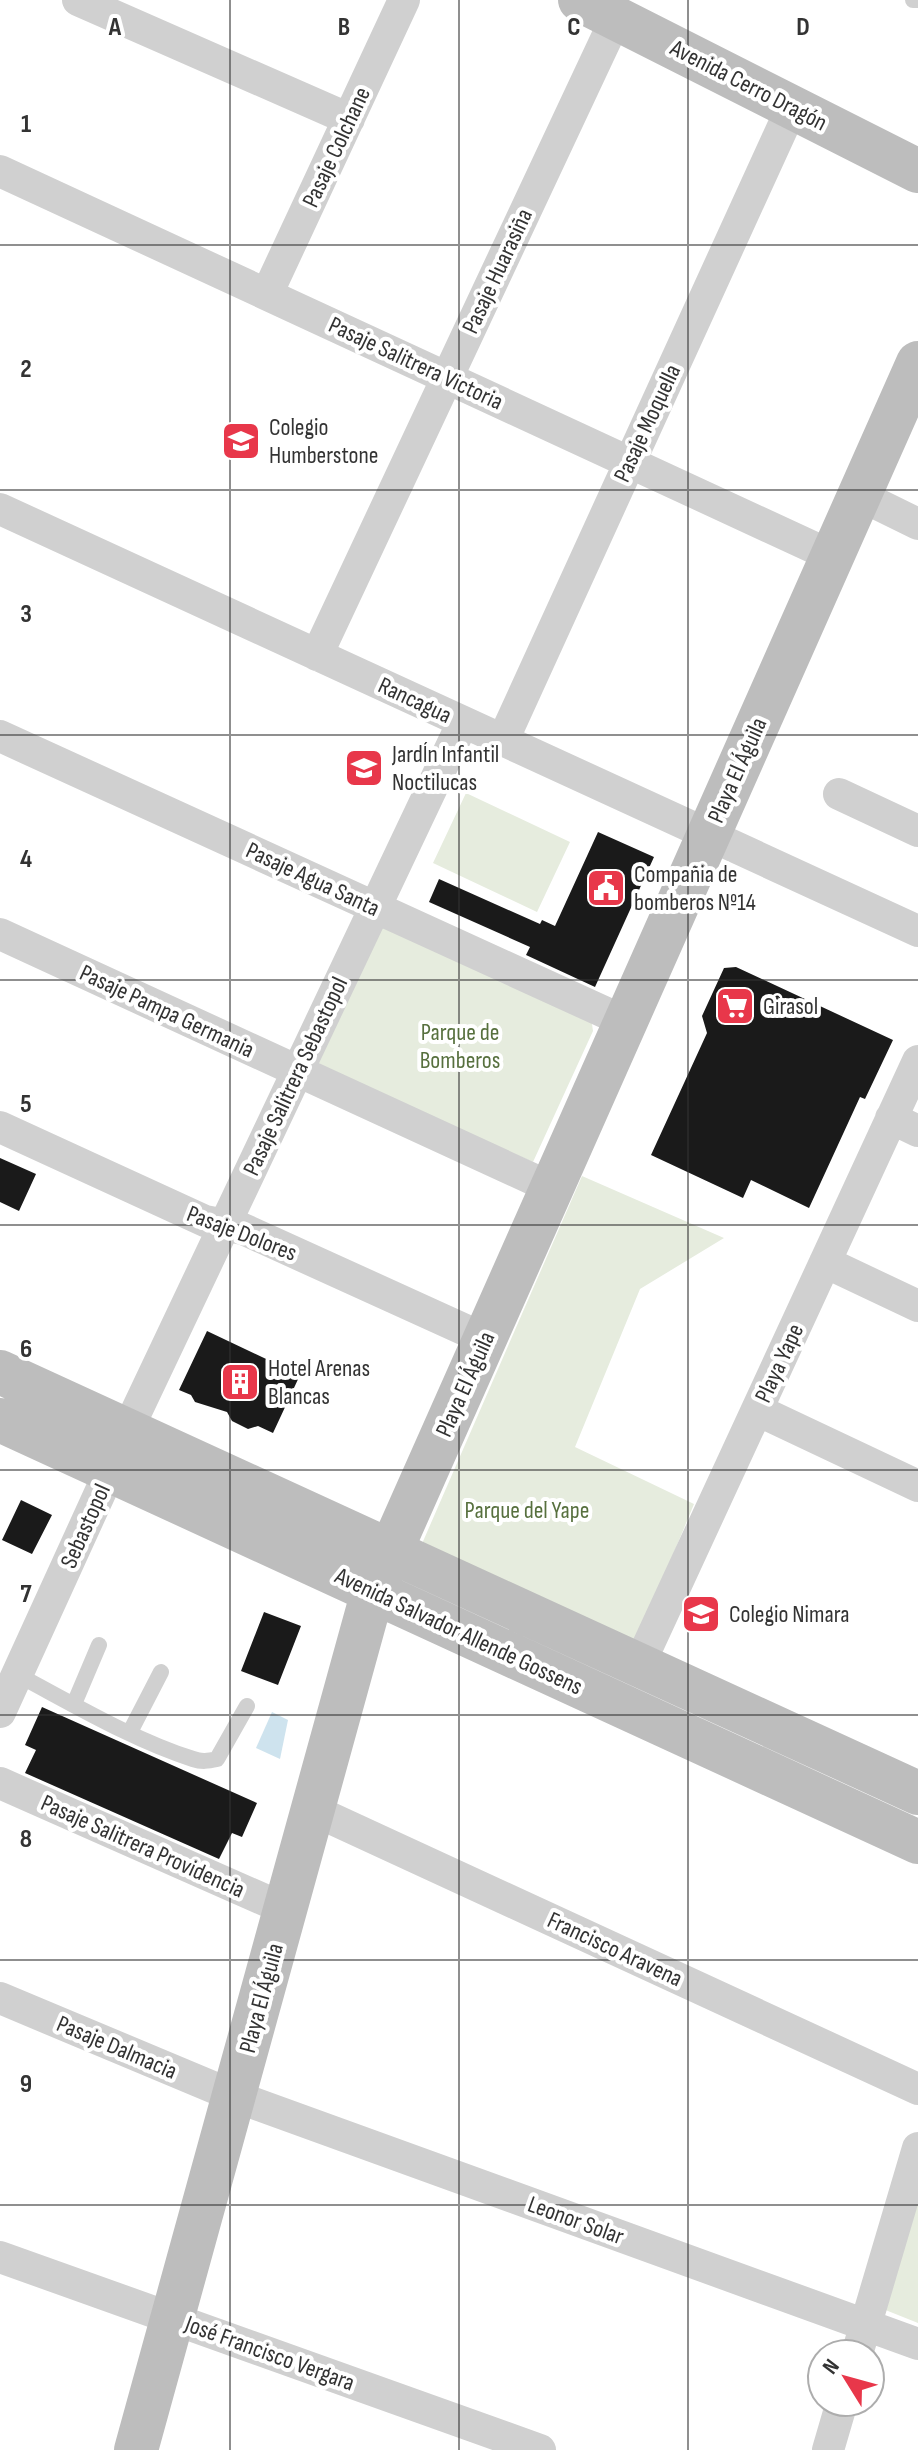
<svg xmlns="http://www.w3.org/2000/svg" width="918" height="2450" viewBox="0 0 918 2450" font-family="'Sofia Sans Condensed',sans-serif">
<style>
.green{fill:#e6ecde}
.water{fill:#cee3ee}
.building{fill:#1a1a1a}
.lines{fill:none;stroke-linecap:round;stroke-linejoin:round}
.lane{stroke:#d0d0d0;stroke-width:16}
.street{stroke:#d0d0d0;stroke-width:32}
.secondary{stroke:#bdbdbd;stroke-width:44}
.grid{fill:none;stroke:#333;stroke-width:2;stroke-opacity:0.55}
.labels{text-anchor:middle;stroke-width:8;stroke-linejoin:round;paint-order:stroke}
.street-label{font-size:24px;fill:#333;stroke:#fff}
.poi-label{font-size:24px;fill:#333;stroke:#fff;text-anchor:start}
.park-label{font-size:24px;fill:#57703e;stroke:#fff}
.grid-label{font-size:26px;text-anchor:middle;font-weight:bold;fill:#333;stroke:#fff;stroke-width:8;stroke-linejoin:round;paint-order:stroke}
</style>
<rect width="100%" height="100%" fill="#fff"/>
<path class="green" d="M466,793L570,842L537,912L433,863Z
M387,922L591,1017L593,1031L533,1162L321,1069L315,1051L372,927Z
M582,1176L724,1238L640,1289L575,1447L694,1504L634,1649L421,1546Z
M918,2192V2323L883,2309Z"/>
<path class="water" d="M272,1712L288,1720L280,1759L256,1748Z"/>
<path class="building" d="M598,832L654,857L595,987L526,955L530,947L429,902L439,879L540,924L542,920L555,926Z
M736,967L893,1040L865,1099L860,1097L809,1208L751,1180L743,1198L651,1155L707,1033L702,1016L724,968Z
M0,1158L36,1174L19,1211L0,1202Z
M207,1331L300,1375L273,1433L258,1426L248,1429L232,1421L227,1412L195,1402L191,1395L179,1390Z
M21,1500L52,1515L32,1554L2,1540Z
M264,1612L301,1626L278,1685L241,1671Z
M42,1707L257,1803L242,1837L232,1833L219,1859L25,1773L36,1750L25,1745Z"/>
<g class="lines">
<path class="lane" d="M913,0H918
M18,1675C73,1704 133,1740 193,1759C202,1762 208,1761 217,1759L247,1706
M74,1704L99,1645
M130,1732L161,1672"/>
<path class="street" d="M78,0L349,119
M0,171L832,556
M267,294L404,0
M859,495L918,524
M0,509L918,931
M317,655L616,18
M0,736L626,1022
M503,740L792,107
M839,794L918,831
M0,934L552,1188
M891,1118L918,1131
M0,1127L205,1221L243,1229L485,1339
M825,1262L918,1306
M757,1410L918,1486
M127,1431L463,722
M639,1665L918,1061
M0,1712L110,1471
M0,1783L285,1909
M313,1810L918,2089
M0,1998L234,2096L918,2344
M0,2257L540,2450
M857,2354L918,2148
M828,2450L842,2402"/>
<path class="secondary" d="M580,0L918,171
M0,1372L918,1793
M0,1420L918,1842
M136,2450L373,1591L918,363"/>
</g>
<path class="grid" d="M230,0V2450M459,0V2450M688,0V2450M0,245H918M0,490H918M0,735H918M0,980H918M0,1225H918M0,1470H918M0,1715H918M0,1960H918M0,2205H918"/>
<defs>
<symbol id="school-square" viewBox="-11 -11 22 22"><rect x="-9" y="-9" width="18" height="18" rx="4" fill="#e8374a" stroke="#fff"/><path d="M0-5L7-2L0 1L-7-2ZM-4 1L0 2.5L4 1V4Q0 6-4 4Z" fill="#fff"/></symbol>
<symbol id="civic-square" viewBox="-11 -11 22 22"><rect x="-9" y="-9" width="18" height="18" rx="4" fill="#e8374a" stroke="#fff"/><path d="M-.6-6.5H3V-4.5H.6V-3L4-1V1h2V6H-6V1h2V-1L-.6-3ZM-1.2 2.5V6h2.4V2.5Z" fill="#fff"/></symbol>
<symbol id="supermarket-square" viewBox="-11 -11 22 22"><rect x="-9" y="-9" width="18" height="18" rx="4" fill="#e8374a" stroke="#fff"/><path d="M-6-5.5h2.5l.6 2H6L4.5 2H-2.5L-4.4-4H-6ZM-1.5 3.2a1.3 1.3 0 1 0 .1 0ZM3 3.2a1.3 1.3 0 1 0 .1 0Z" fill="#fff"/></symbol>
<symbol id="building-square" viewBox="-11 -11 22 22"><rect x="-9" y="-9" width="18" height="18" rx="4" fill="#e8374a" stroke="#fff"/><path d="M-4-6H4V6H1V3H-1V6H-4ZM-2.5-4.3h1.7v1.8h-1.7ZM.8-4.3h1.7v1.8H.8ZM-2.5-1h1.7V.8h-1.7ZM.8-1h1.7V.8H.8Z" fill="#fff"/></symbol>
</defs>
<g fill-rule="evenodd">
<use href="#school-square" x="219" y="419" width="44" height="44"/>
<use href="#school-square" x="342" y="746" width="44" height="44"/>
<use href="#civic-square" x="584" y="866" width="44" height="44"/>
<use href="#supermarket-square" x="713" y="984" width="44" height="44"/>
<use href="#building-square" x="218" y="1360" width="44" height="44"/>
<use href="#school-square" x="679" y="1592" width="44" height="44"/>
</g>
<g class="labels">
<g class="street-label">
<text transform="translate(749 85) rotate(27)" y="8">Avenida Cerro Dragón</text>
<text transform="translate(336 147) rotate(-65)" y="8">Pasaje Colchane</text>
<text transform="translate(497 271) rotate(-65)" y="8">Pasaje Huarasiña</text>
<text transform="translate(416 363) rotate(25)" y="8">Pasaje Salitrera Victoria</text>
<text transform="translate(647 423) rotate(-65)" y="8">Pasaje Moquella</text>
<text transform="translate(415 700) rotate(25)" y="8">Rancagua</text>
<text transform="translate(737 770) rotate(-66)" y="8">Playa El Águila</text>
<text transform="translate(313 879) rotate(25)" y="8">Pasaje Agua Santa</text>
<text transform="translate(167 1011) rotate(25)" y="8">Pasaje Pampa Germania</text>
<text transform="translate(295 1076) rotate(-65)" y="8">Pasaje Salitrera Sebastopol</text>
<text transform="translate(242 1233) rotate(21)" y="8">Pasaje Dolores</text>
<text transform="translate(779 1363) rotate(-65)" y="8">Playa Yape</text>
<text transform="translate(465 1384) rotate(-66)" y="8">Playa El Águila</text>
<text transform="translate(85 1526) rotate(-66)" y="8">Sebastopol</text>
<text transform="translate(459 1631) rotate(25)" y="8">Avenida Salvador Allende Gossens</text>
<text transform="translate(143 1846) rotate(24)" y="8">Pasaje Salitrera Providencia</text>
<text transform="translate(615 1949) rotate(25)" y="8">Francisco Aravena</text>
<text transform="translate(261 1998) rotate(-75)" y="8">Playa El Águila</text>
<text transform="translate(117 2047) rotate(23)" y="8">Pasaje Dalmacia</text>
<text transform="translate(576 2220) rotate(20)" y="8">Leonor Solar</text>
<text transform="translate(270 2353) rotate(20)" y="8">José Francisco Vergara</text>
</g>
<g class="poi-label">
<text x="269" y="435">Colegio<tspan x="269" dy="28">Humberstone</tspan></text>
<text x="392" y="762">JardÍn Infantil<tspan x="392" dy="28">Noctilucas</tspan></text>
<text x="634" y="882">Compañia de<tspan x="634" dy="28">bomberos Nº14</tspan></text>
<text x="763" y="1014">Girasol</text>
<text x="268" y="1376">Hotel Arenas<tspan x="268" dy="28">Blancas</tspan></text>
<text x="729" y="1622">Colegio Nimara</text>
</g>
<g class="park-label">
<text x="460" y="1040">Parque de<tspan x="460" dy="28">Bomberos</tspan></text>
<text x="527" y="1518">Parque del Yape</text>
</g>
</g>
<g class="grid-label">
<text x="115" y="35">A</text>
<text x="344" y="35">B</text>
<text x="574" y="35">C</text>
<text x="803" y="35">D</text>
<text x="26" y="132">1</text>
<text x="26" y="377">2</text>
<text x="26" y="622">3</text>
<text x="26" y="867">4</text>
<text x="26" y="1112">5</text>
<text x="26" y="1357">6</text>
<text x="26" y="1602">7</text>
<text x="26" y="1847">8</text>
<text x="26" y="2092">9</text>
</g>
<g transform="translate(846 2378) rotate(307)"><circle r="38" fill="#ffffff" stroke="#adadad" stroke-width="2"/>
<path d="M0-6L14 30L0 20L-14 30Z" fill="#e8374a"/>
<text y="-12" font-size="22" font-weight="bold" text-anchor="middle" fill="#333333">N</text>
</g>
</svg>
